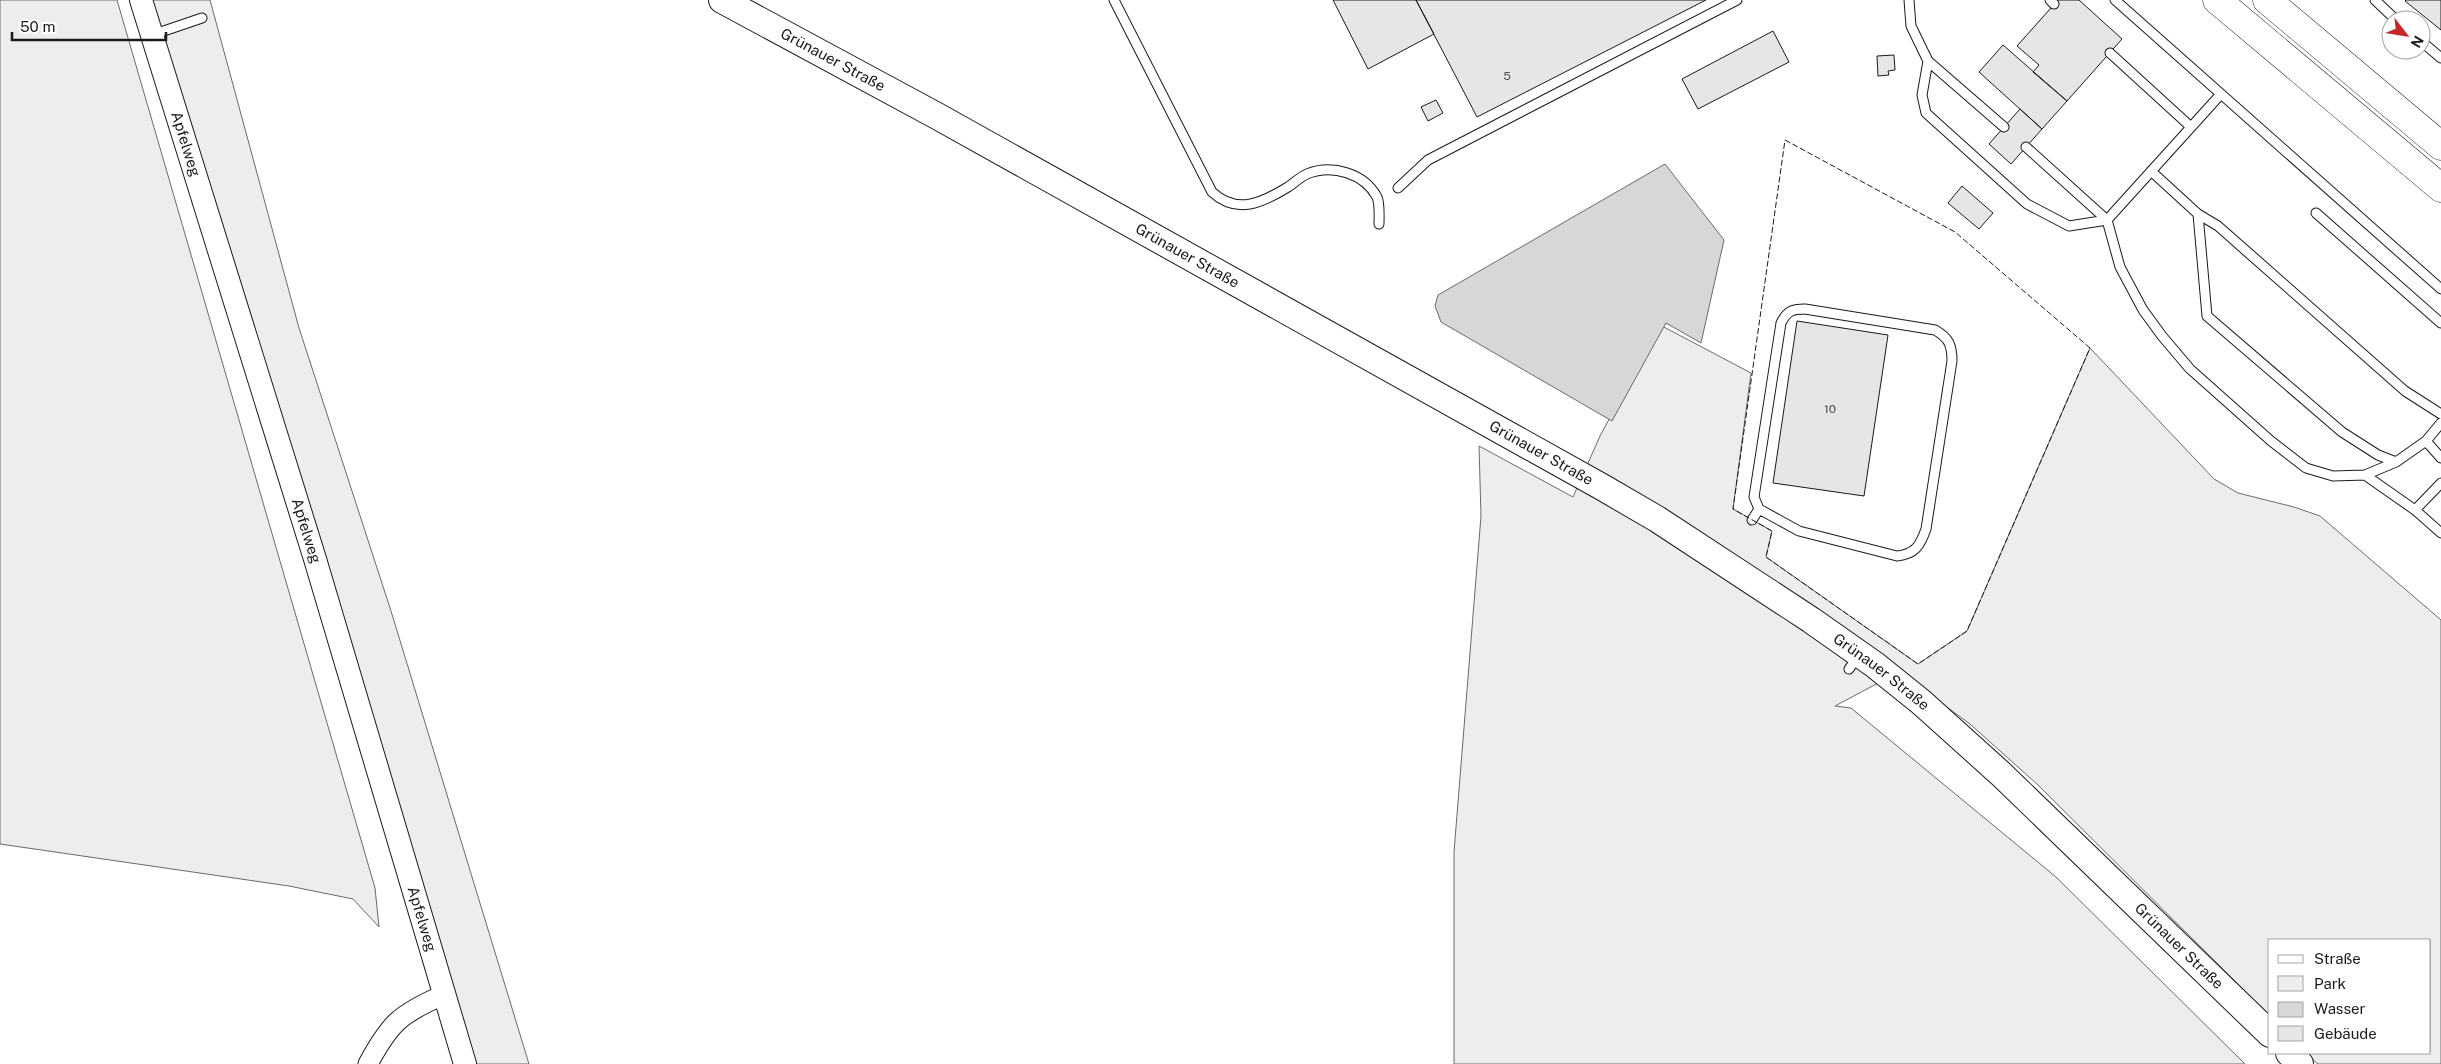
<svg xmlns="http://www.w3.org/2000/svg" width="2441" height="1064" viewBox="0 0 2441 1064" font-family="'Public Sans',sans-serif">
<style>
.green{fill:#ededed;stroke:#6a6a6a}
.water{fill:#d7d7d7;stroke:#6a6a6a}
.building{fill:#e6e6e6;stroke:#1a1a1a}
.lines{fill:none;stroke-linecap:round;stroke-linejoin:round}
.service-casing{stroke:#1a1a1a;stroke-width:11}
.minor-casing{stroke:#1a1a1a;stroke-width:21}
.tertiary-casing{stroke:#1a1a1a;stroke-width:24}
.secondary-casing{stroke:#1a1a1a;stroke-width:28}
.motorway-casing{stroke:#1a1a1a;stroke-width:29}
.service{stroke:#fff;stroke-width:9}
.minor{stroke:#fff;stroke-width:19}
.tertiary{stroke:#fff;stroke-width:22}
.secondary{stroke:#fff;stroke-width:26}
.motorway{stroke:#fff;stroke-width:28}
.fence{stroke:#1a1a1a;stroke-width:1;stroke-dasharray:6 2.5;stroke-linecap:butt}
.labels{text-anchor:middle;stroke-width:4;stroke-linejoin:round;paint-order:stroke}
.number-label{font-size:12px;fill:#4d4d4d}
.street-label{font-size:15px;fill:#1a1a1a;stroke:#fff}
</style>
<rect width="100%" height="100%" fill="#fff"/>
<path class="green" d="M0,0H117L375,888L379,927L353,899L289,886L0,844Z
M150,0H210L299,328L391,611L529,1064H476Z
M1660,325L1751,373L1733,509L1772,531L1766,557L1918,664L1967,631L2090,348L2214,479L2238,493L2294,507L2320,516L2441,620V1064H2318L2305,1053H2430V940H2270V1016L2038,785L1970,724L1899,672L1835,706L1851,708L2056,877L2245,1064H1454V852L1481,516L1479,446L1573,497L1600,436Z"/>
<path class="water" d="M1665,164L1724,240L1701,343L1666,323L1612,421L1441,322L1435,306L1438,295Z"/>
<path class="building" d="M1333,0H1416L1434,34L1368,69Z
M1416,0H1706L1477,117Z
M2058,0H2079L2122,39L2067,101L2033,72L2039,65L2017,46Z
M2406,0H2441V30L2405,1Z
M1773,31L1789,62L1698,109L1682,79Z
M2003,45L2067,101L2042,129L1979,72Z
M1894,55L1895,70L1888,71L1889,75L1878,76L1877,56Z
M1436,100L1443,113L1428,121L1421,107Z
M2020,109L2042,129L2011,164L1989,144Z
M1962,186L1993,213L1979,229L1948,203Z
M1797,321L1888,335L1864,496L1773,483Z"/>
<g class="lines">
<defs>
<path id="service" d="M1114,0L1212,192C1237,215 1262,203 1288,187C1294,183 1300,177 1307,174C1332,164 1364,173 1377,197C1380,204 1379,216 1379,224
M1909,0L1911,26L1928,61L2004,127
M2050,0L2054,4
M2115,0L2441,289
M2375,0L2396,20
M152,35L202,18
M2421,41L2441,58
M2110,53L2191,127
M1928,61L1922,95L1926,113L2027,204L2069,226L2107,220L2221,94
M2026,147L2107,220L2120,267L2143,310L2162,336L2190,369L2271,441L2306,468L2333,476L2365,475L2396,462L2426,441L2441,423
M2151,171L2198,214L2218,226L2405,391L2441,414
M1398,188L1428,160L1737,0
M2316,213L2441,323
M2198,214L2207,316L2342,432L2378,455L2396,462
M2426,441L2441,458
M2365,475L2415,510L2441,533
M2415,510L2441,483
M1752,520L1759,509L1754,497L1781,323C1787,311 1792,309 1805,309L1935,330C1949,338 1952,345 1952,361L1926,529C1920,546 1915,554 1897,556L1799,531L1759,509
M1849,669L1859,655"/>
<path id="minor" d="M368,1064C390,1023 400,1014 443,995"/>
<g id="tertiary">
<path id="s1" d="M141,0L315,559L465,1064"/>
</g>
<g id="secondary">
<path id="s2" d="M722,0L937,116L1602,487L1657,519L1811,620L1875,665L1921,702L2001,774L2270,1034"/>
<path d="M2289,1053L2300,1064"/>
</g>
<path id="motorway" d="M2217,0L2441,188
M2267,0L2441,146"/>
</defs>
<use href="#service" class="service-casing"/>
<use href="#minor" class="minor-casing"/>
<use href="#tertiary" class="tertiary-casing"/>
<use href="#secondary" class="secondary-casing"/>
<use href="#motorway" class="motorway-casing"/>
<use href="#service" class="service"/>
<use href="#minor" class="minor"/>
<use href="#tertiary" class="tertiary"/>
<use href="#secondary" class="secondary"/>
<use href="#motorway" class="motorway"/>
<path class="fence" d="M1785,140L1955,232L2090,348L1967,631L1918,664L1766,557L1772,531L1733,509Z"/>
</g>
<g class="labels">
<g class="number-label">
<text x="1507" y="80">5</text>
<text x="1830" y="413">10</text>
</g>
<g class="street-label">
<text dy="5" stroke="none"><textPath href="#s2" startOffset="126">Grünauer Straße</textPath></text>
<text dy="5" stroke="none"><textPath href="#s1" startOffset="151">Apfelweg</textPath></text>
<text dy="5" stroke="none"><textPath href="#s2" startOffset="531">Grünauer Straße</textPath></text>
<text dy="5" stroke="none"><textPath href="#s2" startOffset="936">Grünauer Straße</textPath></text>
<text dy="5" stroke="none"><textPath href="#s1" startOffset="556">Apfelweg</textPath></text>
<text dy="5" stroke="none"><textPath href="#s2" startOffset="1341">Grünauer Straße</textPath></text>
<text dy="5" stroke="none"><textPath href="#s1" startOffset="961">Apfelweg</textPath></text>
<text dy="5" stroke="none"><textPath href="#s2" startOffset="1746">Grünauer Straße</textPath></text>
</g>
</g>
<rect x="2268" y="939" width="162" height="115" fill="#ffffff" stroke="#a3a3a3"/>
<rect x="2278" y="955" width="25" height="8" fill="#ffffff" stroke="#a3a3a3"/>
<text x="2314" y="964" font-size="15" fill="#1a1a1a">Straße</text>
<rect x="2278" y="976" width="25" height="15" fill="#ededed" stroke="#a3a3a3"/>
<text x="2314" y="989" font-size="15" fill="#1a1a1a">Park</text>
<rect x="2278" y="1002" width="25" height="15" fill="#d7d7d7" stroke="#a3a3a3"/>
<text x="2314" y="1014" font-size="15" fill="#1a1a1a">Wasser</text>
<rect x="2278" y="1026" width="25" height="15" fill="#e6e6e6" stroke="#a3a3a3"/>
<text x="2314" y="1039" font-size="15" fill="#1a1a1a">Gebäude</text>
<g transform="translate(2406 35) rotate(121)"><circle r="24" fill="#ffffff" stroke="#a3a3a3"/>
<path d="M0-4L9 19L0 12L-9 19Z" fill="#c62828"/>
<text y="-8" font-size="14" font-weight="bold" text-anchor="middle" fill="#1a1a1a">N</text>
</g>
<path d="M12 32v8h154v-8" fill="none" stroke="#1a1a1a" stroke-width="2.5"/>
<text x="20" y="32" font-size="15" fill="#1a1a1a" stroke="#ffffff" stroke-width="4" paint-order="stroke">50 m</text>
</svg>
